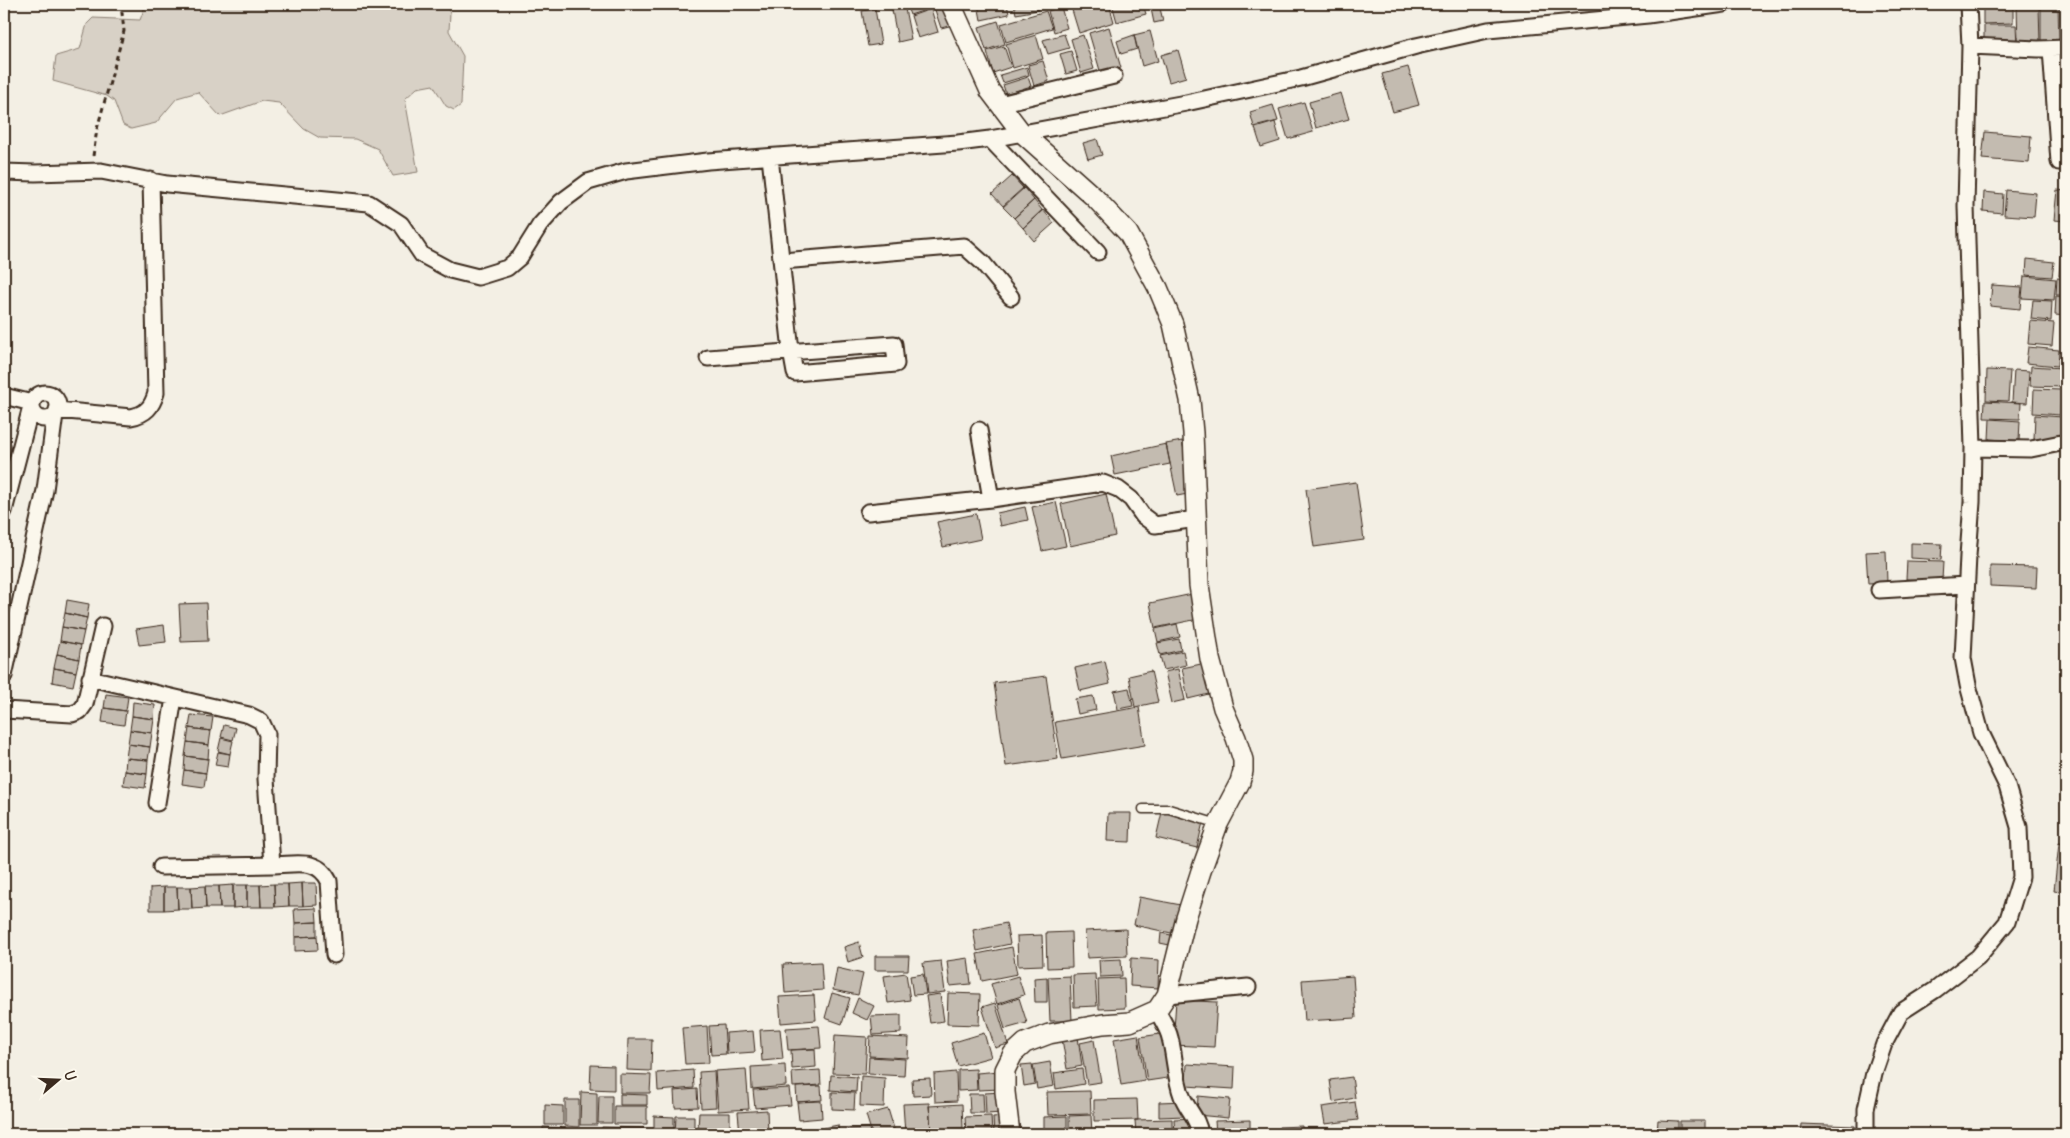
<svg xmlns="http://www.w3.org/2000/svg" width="2070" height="1138" viewBox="0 0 2070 1138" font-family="Delius,sans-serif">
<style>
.green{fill:#d8d1c6;stroke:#8a7e72}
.building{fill:#c3bbb0;stroke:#3b2a1e}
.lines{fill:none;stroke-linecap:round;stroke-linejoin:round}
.service-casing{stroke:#3b2a1e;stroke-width:11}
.minor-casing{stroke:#3b2a1e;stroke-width:19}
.tertiary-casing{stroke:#3b2a1e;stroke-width:22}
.path{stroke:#3b2a1e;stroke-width:3;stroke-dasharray:5 4;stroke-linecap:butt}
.service{stroke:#fbf7ec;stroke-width:8}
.minor{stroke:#fbf7ec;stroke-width:15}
.tertiary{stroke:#fbf7ec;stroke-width:19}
</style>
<rect width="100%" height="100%" fill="#f3efe4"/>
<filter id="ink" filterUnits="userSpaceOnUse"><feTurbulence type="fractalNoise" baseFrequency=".02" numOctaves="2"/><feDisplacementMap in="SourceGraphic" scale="10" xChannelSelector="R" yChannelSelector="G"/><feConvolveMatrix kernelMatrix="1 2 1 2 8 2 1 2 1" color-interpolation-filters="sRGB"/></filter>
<g filter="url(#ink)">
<path class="green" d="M146,4H445L450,13L449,31L463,56L461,105L454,110L446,106L433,85L417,88L405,99L418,172L393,176L378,149L355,139L320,138L304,129L279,103L262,101L220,116L198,92L177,98L156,123L131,129L123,125L114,101L107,96L53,81L56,56L80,49L87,24L93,18L140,20Z"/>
<path class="building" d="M904,4L911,39L898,42L891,5Z
M906,4H931L932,8L910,15Z
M933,4H946L953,25L941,28Z
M978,4H1007L1009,14L981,20Z
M1014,4H1036L1038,10L1016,14Z
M1038,4H1057V5L1039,8Z
M1092,4H1109L1114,22L1079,33L1072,10Z
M1112,4H1143L1146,14L1117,22Z
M1150,4H1159L1163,21L1154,23Z
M2058,5L2059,42H2041V6Z
M1983,6H2013V23L1983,24Z
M2017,6H2039L2040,43L2018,44Z
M1061,7L1067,28L1054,32L1048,11Z
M2060,8H2066V37H2061Z
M875,9L881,44L868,46L862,11Z
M931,9L938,32L918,38L911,16Z
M1046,11L1052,28L1006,42L1001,24Z
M998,21L1005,44L986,50L979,27Z
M1984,25H2016L2017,45L1984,46Z
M1109,27L1121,68L1101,74L1089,33Z
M1150,31L1158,61L1142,66L1134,35Z
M1064,34L1069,48L1048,54L1043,40Z
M1036,35L1043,59L1013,68L1006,44Z
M1083,35L1094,69L1081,73L1071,39Z
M1134,35L1137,49L1121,54L1117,41Z
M1004,46L1011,67L993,73L987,51Z
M1178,50L1186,77L1169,82L1161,55Z
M1071,51L1077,71L1066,74L1060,54Z
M2063,51L2066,52V71L2060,70Z
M1043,61L1049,81L1034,86L1028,65Z
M1027,67L1029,75L1003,83L1000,75Z
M1408,67L1419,105L1393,112L1382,74Z
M1028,77L1031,86L1006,94L1003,85Z
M2061,77H2066V110L2057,108Z
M1341,93L1349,119L1316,128L1309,102Z
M1304,102L1313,132L1288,139L1279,109Z
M1273,105L1278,121L1254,127L1250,112Z
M1275,122L1280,141L1261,147L1255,128Z
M1985,132L2031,136L2029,163L1982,159Z
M1097,139L1102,155L1088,159L1083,143Z
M1012,176L1023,188L1003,206L992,194Z
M1024,188L1034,200L1014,218L1003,207Z
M2006,190L2036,193L2034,217L2004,215Z
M2057,190L2066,191V221L2054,220Z
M1984,192L2003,194L2002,213L1983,211Z
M1034,200L1042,210L1023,228L1014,218Z
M1043,210L1054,223L1034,241L1023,228Z
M2064,223H2066V247L2063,246Z
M2061,249L2066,250V277L2059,276Z
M2027,259L2054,262L2052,277L2026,275Z
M2024,276L2056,279L2054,300L2022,298Z
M2057,278L2066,279V295H2056Z
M1992,285L2022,287L2020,309L1990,306Z
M2056,296L2066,297V316L2055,315Z
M2033,300L2052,301L2051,321L2031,319Z
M2030,321L2054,323L2052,346L2028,344Z
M2028,347L2059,350L2058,366L2026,363Z
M2031,366L2062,368L2061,387L2030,386Z
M1987,370L2010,371L2008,401L1986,400Z
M2014,370L2029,371L2027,403L2012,402Z
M2034,389L2061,390L2060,415L2033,413Z
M1985,401L2021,403L2020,419L1984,418Z
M2035,415L2062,417L2061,440L2034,439Z
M1990,419L2020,421L2019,441L1989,439Z
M1182,441L1193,493L1177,496L1166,444Z
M1166,444L1170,464L1115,475L1111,456Z
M1356,482L1364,540L1314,547L1306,489Z
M1106,494L1115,536L1070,546L1061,504Z
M1056,502L1066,546L1042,551L1032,507Z
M1025,507L1028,520L1000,526L997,513Z
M976,514L981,539L943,547L937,522Z
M1911,543L1942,544L1941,560L1911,558Z
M1886,551L1887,583L1868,584L1866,552Z
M1907,561L1943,562L1942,580L1906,579Z
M1990,566L2037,567L2036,588L1990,586Z
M1197,593L1203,618L1155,628L1150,603Z
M67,600L89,604L87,618L65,613Z
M206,603L208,641L181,642L179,604Z
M65,613L87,618L84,631L62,627Z
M1177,624L1180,637L1158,642L1155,629Z
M164,625L166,642L139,645L136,629Z
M62,627L84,631L81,645L60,641Z
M1179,639L1181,650L1160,655L1157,643Z
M60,641L81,645L79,659L57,654Z
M1183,651L1186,665L1164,670L1160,656Z
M57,654L79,659L76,672L54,668Z
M1105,661L1110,684L1080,691L1075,668Z
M1206,663L1213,693L1188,699L1182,668Z
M54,668L76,672L73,686L52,682Z
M1178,669L1185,700L1172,703L1165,672Z
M1151,671L1158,702L1135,707L1129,676Z
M1046,676L1058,759L1006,766L994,683Z
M1129,688L1133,706L1118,709L1114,691Z
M106,694L128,697L126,711L104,708Z
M1093,696L1096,710L1078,714L1075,699Z
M133,702L155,705L154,719L132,716Z
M1139,707L1145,745L1062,759L1055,722Z
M104,708L126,711L124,725L102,722Z
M191,715L213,717L211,731L189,728Z
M132,716L154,719L152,733L130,730Z
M224,725L236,728L233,740L221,737Z
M189,728L211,731L209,745L187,742Z
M130,730L152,733L150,747L128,744Z
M221,738L233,741L230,754L218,751Z
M187,742L209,745L208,759L185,756Z
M128,744L150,747L148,760L126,758Z
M218,752L230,754L228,767L215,765Z
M185,756L208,759L206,773L184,770Z
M126,758L148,760L147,774L125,771Z
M184,770L206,773L204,787L182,784Z
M125,771L147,774L145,788L123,785Z
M1162,812L1203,822L1197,848L1156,838Z
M1108,813H1131L1130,842L1107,841Z
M2059,843L2066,844V893L2054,891Z
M302,883H316L317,905L303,906Z
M302,883L303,906H289L288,884Z
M274,884H288L289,906L275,907Z
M274,884L275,907H261L260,885Z
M233,885H247V907L233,908Z
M233,885V908H220L219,886Z
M247,885H260L261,907H247Z
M205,886H219L220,908H206Z
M205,886L206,908L192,909L191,887Z
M164,887H177L178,909L164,910Z
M164,887V910H150V888Z
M177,887H191L192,909H178Z
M1139,897L1181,905L1176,934L1134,925Z
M316,908L317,922L295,923L294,909Z
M317,922V936L295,937V923Z
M1006,923L1010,944L977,951L973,930Z
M1126,929L1127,956L1087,958L1085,931Z
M1071,932L1072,967L1047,968L1046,933Z
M1161,933L1176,936L1174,946L1160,943Z
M1042,935L1043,965L1018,966L1017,936Z
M317,936L318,950L295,951V937Z
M859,942L863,957L848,962L844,947Z
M1012,947L1017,974L982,981L977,954Z
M875,956H909L908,970H875Z
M968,958L971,984L950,986L947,961Z
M1131,958L1159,960L1158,988L1130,986Z
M1121,959L1122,976L1100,977L1099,960Z
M941,961L945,992L927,994L923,963Z
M821,962L823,990L785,993L783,964Z
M837,968L863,974L858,995L833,990Z
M906,973L910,1000L888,1003L884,976Z
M923,974L926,994L913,995L910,976Z
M1095,974L1097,1006L1074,1007L1073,975Z
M1018,976L1024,995L997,1004L991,984Z
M1070,976L1072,1021H1050L1048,977Z
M1353,976L1356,1018L1305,1021L1302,980Z
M1047,977V1002H1035L1034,978Z
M1124,978L1125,1008L1099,1009L1098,979Z
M832,993L850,998L842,1024L825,1018Z
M948,993L980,994L979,1025L947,1024Z
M940,994L944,1021L930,1023L926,996Z
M814,995L816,1020L781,1023L779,997Z
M858,998L874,1006L867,1020L852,1013Z
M1019,998L1027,1023L1005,1029L998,1005Z
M1176,1000L1217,1002L1214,1047L1173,1045Z
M995,1003L1008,1044L995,1048L982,1007Z
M901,1015V1033L873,1035L871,1016Z
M724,1025L726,1054L711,1055L709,1026Z
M707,1026L709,1063L685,1064L682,1028Z
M819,1026L821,1048L788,1050L786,1028Z
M780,1029L783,1059L762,1061L760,1030Z
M753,1031L755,1052L727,1054L726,1033Z
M984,1033L991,1057L958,1066L951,1043Z
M1167,1033L1174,1077L1147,1081L1140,1037Z
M835,1035L867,1037L865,1074L833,1073Z
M1138,1035L1145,1081L1121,1085L1114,1039Z
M870,1036L909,1038L908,1058L869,1056Z
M1078,1037L1082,1066L1067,1069L1062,1039Z
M628,1039H652L651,1071L627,1070Z
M1094,1040L1101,1082L1087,1084L1080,1043Z
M815,1049L816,1067L792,1069L791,1050Z
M869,1057L905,1059L904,1076L868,1074Z
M1050,1062L1054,1086L1037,1089L1033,1065Z
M1032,1064L1035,1084L1024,1086L1021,1065Z
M1187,1064L1235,1067L1234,1089L1186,1086Z
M591,1065L614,1066V1090L590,1089Z
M785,1065L786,1086L752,1089L751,1067Z
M746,1069L749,1109L718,1111L715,1071Z
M976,1069L977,1090L958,1091V1070Z
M1082,1069L1084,1084L1056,1089L1054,1073Z
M693,1070L694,1088L658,1091L657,1073Z
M820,1070L821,1085L793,1087L792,1072Z
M714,1071L716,1107L701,1108L699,1072Z
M1000,1071L1001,1089L978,1090L977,1073Z
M956,1072L957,1101L935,1102L934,1074Z
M620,1074L651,1075L650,1093H620Z
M831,1075L857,1077L856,1092L830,1090Z
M861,1076L885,1078L884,1107L860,1106Z
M1352,1077L1355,1098L1333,1102L1330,1080Z
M930,1078L931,1095L913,1096L912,1079Z
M821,1086L822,1100L797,1102L796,1087Z
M789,1088L791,1105L755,1108L753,1090Z
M697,1089L698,1107L675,1108L674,1091Z
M1090,1091L1091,1114L1048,1115L1047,1092Z
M581,1092L597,1093V1125H580Z
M832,1092L855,1093L854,1110L832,1109Z
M1001,1092L1002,1113L986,1114L985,1093Z
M620,1094L647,1095V1105H620Z
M969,1094H983L984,1113H970Z
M599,1096H612V1123H598Z
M1198,1096L1230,1099L1228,1118L1197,1115Z
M1137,1099L1138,1120L1094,1121V1100Z
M565,1100H579V1127L565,1126Z
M821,1101L822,1118L799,1120L797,1102Z
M1184,1101L1185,1116L1159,1117V1102Z
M1355,1102L1358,1120L1325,1124L1322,1107Z
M929,1103L931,1133L905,1134L903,1104Z
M962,1104L963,1128L931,1129L929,1106Z
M545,1105L563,1106V1125H545Z
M614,1106H647V1124H614Z
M888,1109L895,1132L886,1134H872L866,1115Z
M767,1110L768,1134H740L738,1112Z
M699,1113H730V1129L698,1128Z
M1091,1115L1092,1134H1069V1116Z
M654,1116L674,1117V1134H654Z
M676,1116H694V1134H675Z
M991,1116L992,1134H966L965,1117Z
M1006,1116L1007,1134H994L993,1117Z
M1067,1116V1134H1044V1117Z
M1195,1118V1134H1175L1174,1119Z
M1172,1119V1134H1136L1135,1120Z
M1250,1120V1134H1216L1215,1121Z
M1658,1120L1678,1121V1134H1657Z
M1680,1121H1705V1134H1680Z
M1801,1124L1855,1126V1134H1800Z
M838,1125L839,1134H824L823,1128Z
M1302,1126V1134H1279V1127Z
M543,1127L562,1128V1134H543Z
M602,1127L644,1128V1134H602Z
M869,1128L870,1134H847V1129Z
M1302,1128H1330V1134H1302Z
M697,1129L729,1130V1134H697Z
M565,1132L597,1133V1134H565Z"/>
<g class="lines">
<defs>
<path id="service" d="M1143,809H1169L1218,824"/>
<path id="minor" d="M1970,46L2038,49L2066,48
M2051,49L2059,162
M1000,104L1114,76
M990,139L1098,252
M4,172L35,173L101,171L167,184L369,203L401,224L422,255L450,270L478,277L507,268L520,257L540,225L561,202L588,182L626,171L708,161L958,143L990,139L1186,103L1301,78L1416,46L1488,30L1648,15L1724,4
M782,261L964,246L983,263L1011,297
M708,358L894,344L896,364L795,373L791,351L770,157
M32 406a13 13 0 1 1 26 0a13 13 0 1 1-26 0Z
M4,396L32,403
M57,410L131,417C146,414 152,407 156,393L151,180
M979,430L991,499
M1973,448L2031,449L2066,442
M4,511L31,407
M868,512L991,499L1103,483L1118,489L1131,499L1143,516L1155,525L1196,519
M1879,590L1966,585
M4,676L45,490L55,414
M90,678L249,715L261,721L267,734L266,779L272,865L161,867
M4,710L72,714L80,711L85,704L103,626
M157,803L174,698
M272,865C296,865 317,857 329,881L334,955
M1167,995L1248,987
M1157,1010C1161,1019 1168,1028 1170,1038C1175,1057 1175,1078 1182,1096C1188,1111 1198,1118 1200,1134
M1866,1134V1109L1874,1073L1884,1044L1901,1012L1935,990L1978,957L2007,922L2021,877L2019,827L2007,786L1981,733L1968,685L1963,658L1968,556L1972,502L1973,448L1966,206L1970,46L1968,4"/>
<path id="tertiary" d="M951,4L990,91L1021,132L1094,197L1128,233L1158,288L1173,324L1190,400L1193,433L1199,585L1210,659L1223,708L1236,738L1243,760V771L1240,782L1218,824L1201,871L1186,918L1167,995L1157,1010L1130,1022L1103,1024L1049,1034L1025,1043L1013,1054L1005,1070V1092L1010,1134"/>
</defs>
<use href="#service" class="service-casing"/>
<use href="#minor" class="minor-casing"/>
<use href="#tertiary" class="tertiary-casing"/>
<path class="path" d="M93,156L97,129L124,31L121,4"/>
<use href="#service" class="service"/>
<use href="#minor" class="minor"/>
<use href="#tertiary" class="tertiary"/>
</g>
</g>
<rect width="2070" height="1138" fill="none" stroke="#fbf7ec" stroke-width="20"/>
<rect x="10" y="10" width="2050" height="1118" fill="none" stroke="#3b2a1e" stroke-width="2" filter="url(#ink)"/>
<g transform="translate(58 1080) rotate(71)" stroke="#fbf7ec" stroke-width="4" paint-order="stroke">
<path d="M0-4L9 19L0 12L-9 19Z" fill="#3b2a1e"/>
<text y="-8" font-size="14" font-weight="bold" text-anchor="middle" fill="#3b2a1e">U</text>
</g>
</svg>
